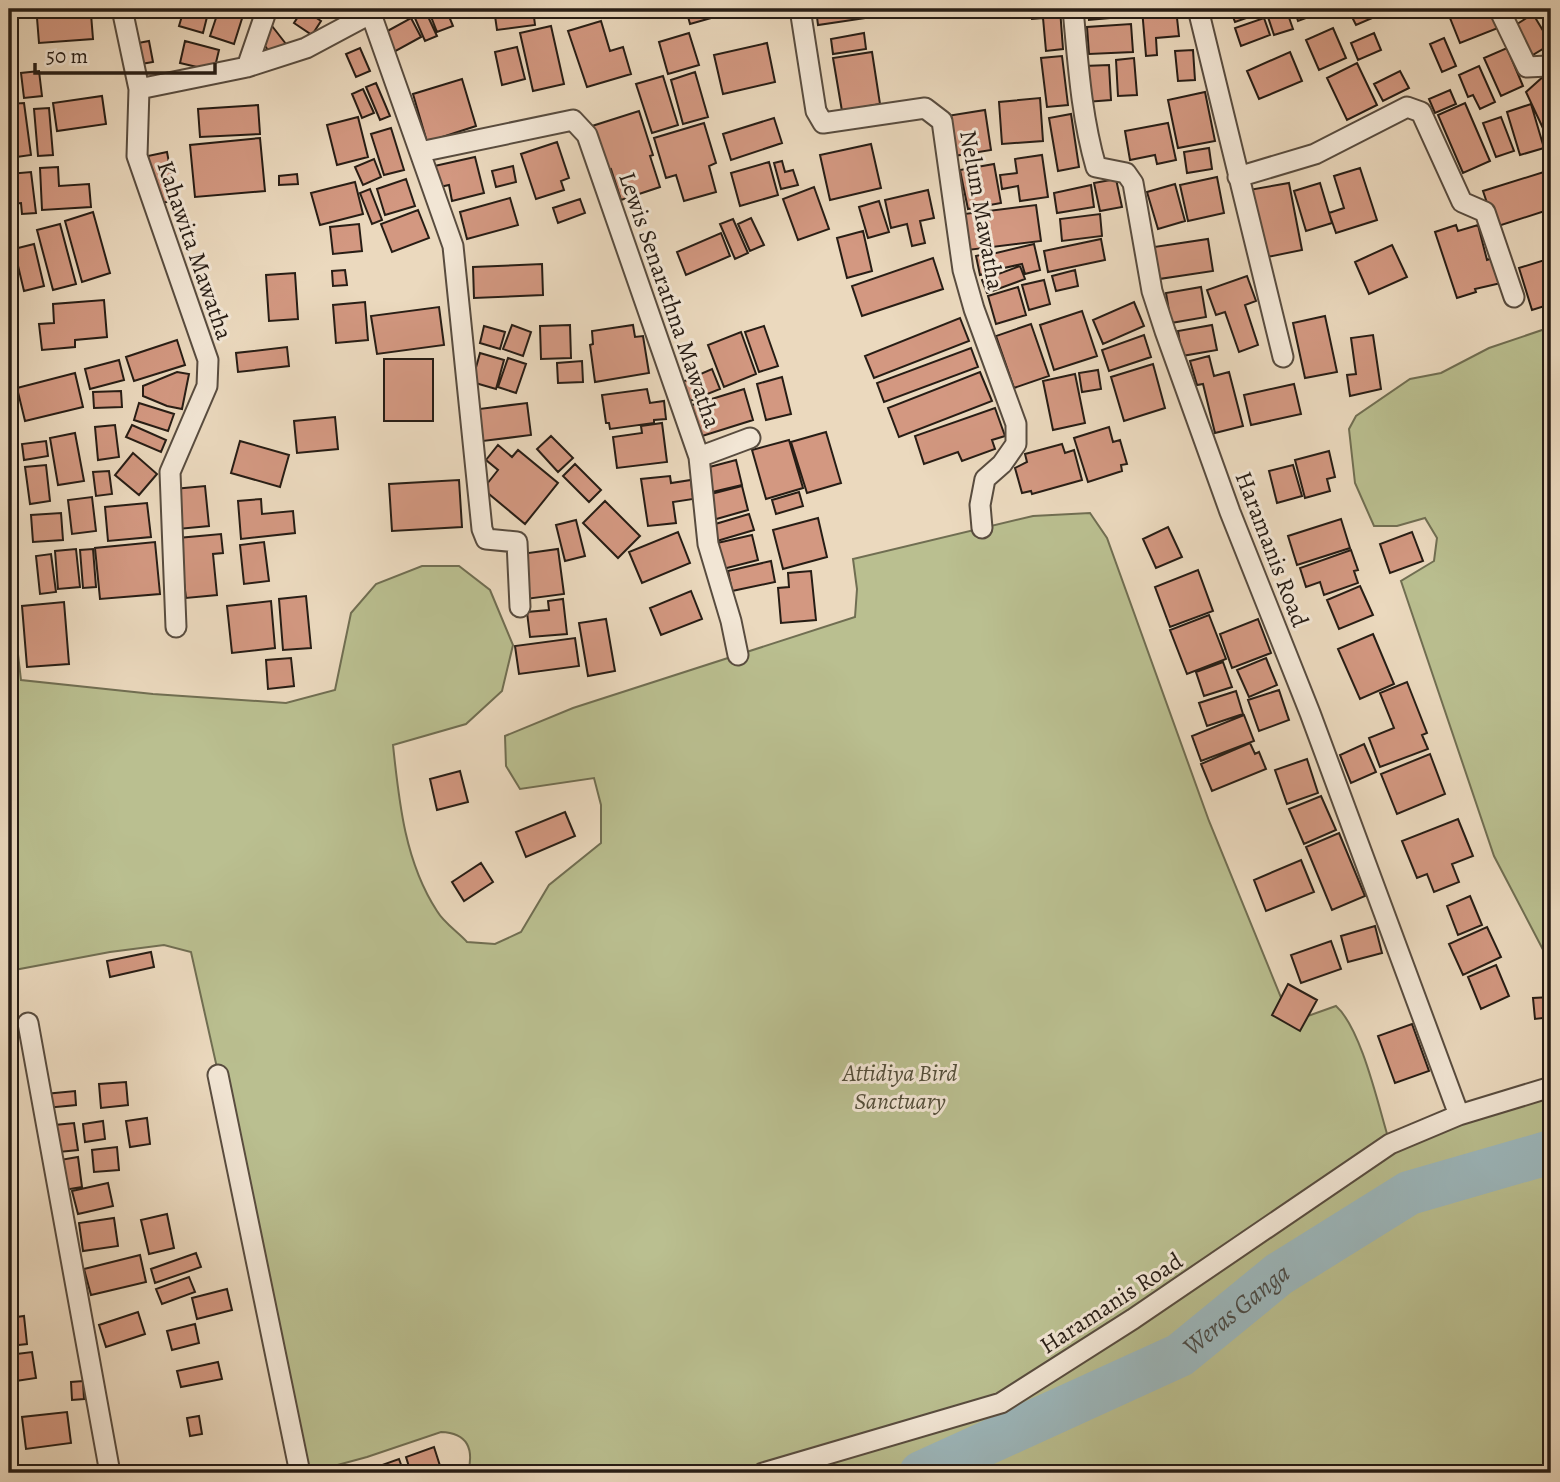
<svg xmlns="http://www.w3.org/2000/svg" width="1560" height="1482" viewBox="0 0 1560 1482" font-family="Alegreya,serif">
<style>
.green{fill:#babf90;stroke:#706e52;stroke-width:2}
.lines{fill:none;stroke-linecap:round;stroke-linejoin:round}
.river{stroke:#9cb7bc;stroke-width:44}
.building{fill:#d39881;stroke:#271d15;stroke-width:2}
.street-casing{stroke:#584c3f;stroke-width:23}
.street{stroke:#f2e6d5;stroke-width:19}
.labels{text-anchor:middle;stroke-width:6;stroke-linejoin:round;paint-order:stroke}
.street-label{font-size:24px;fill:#271d15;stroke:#f2e6d5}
.park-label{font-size:24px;font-style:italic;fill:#534e3a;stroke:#f2e6d5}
.water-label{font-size:26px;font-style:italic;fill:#4a4b47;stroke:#f2e6d5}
</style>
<rect width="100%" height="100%" fill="#ebd9be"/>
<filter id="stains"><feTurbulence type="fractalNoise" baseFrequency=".00286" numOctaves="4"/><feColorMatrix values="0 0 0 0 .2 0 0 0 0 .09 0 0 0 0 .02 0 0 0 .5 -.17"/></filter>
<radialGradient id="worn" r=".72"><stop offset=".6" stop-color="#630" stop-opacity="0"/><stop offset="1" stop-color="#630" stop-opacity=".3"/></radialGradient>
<path class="green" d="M1551,327V965L1494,856L1401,581L1434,561L1437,538L1425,518L1397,526H1374L1355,483L1349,429L1356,416L1410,379L1441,373L1489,348Z
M1090,513L1107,538L1209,821L1291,1022L1336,1006C1362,1029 1379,1109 1390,1144L1551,1087V1473H468C474,1449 468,1433 441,1432L367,1457L308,1473L191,952L164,945L110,952L9,971V617L14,620L21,680L153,694L286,703L335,690L351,613L376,584L422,566H459L490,590L513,645L502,691L466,724L393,745C399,802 405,862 437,911C444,923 458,932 467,942L495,944L521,932L549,885L601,843V805L594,778L520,789L506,766L505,736L573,708L855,617L857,589L853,559L1033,516Z"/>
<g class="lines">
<path class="river" id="s1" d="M921,1473L1180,1355L1279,1274L1409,1193L1551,1152"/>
</g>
<path class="building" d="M9,9H58L9,14Z
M184,9H209L203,33L179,26Z
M219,9H245L234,44L210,36Z
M303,9L321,21L312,35L294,23Z
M428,9H446L453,26L437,32Z
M494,9H533L535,25L497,30Z
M686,9H743L690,24Z
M816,9H886V15L818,25Z
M1031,9H1060L1063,49L1046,51L1043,18L1032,19Z
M1088,9H1131V16L1089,20Z
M1142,9H1176L1179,36L1156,38L1157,55L1146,56Z
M1230,9H1269V10L1235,22Z
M1281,9H1286L1293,29L1274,35L1267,14Z
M1294,9H1330L1298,21Z
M1348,9H1393L1356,25Z
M1458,9H1491L1498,28L1460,43L1448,13Z
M425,10L437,36L425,41L414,16Z
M91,14L93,39L39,43L37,18Z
M1533,14L1551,44L1531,56L1514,26Z
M411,18L421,37L392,53L382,34Z
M1264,18L1270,35L1241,46L1235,28Z
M601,21L610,51L623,47L631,74L587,87L568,31Z
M1131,24L1133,52L1089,54L1087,27Z
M272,26L286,44L272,55L258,37Z
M551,26L564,84L533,91L520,33Z
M1333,28L1346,58L1319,70L1306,40Z
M689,33L699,65L668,74L659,42Z
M864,33L866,49L833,54L831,39Z
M1374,33L1381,50L1358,60L1351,43Z
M1444,38L1456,66L1442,72L1430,44Z
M149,41L153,62L141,64L138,43Z
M185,41L219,50L214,71L180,63Z
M767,43L775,82L723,94L714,55Z
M517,47L525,79L502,85L495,52Z
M360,48L370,71L356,77L346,54Z
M1507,48L1523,86L1501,96L1484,58Z
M1193,50L1195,80L1178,81L1175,51Z
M872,52L880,104L842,111L833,58Z
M1290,52L1302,81L1259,99L1247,71Z
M1062,56L1068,105L1047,107L1041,58Z
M1134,58L1137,95L1118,96L1116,60Z
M1357,63L1377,105L1347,120L1327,78Z
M1109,65L1111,100L1086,102L1084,66Z
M1479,66L1495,102L1480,109L1473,95L1468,97L1459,75Z
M39,71L42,96L24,98L21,73Z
M1400,71L1409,88L1383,101L1374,84Z
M695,72L708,117L683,124L671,80Z
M1545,75L1551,82V137L1548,139L1526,92Z
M663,76L678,125L652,133L636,84Z
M462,79L476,126L427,142L413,94Z
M376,83L390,116L380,120L366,87Z
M363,89L374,113L362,118L352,94Z
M1450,90L1456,104L1435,113L1429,99Z
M1205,92L1215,141L1178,148L1168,100Z
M102,96L106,124L57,131L53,103Z
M1040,98L1043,141L1002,144L999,102Z
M24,103L31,155L9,158V104Z
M1465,103L1490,161L1463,173L1438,115Z
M1531,104L1544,148L1520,155L1507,112Z
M258,105L260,134L200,137L198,109Z
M49,108L53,155L38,156L34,109Z
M985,110L991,150L954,156L947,116Z
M639,111L653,155L650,156L660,187L621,200L611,169L604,172L589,127Z
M1071,114L1079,167L1058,171L1049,118Z
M358,117L368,157L337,165L327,125Z
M1501,117L1514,151L1496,157L1483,123Z
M774,118L782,143L731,160L723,134Z
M704,123L716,163L709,166L716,192L684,201L676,175L666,178L654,138Z
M1168,123L1176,160L1157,164L1155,155L1130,160L1125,131Z
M391,128L404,170L384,175L371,134Z
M260,138L265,191L195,197L190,145Z
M557,142L569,178L561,181L564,190L536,199L521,154Z
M871,144L881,188L830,200L820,155Z
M1209,148L1212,169L1187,173L1184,152Z
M167,152L176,200L157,204L148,156Z
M1042,155L1048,197L1020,201L1018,186L1002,189L1000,175L1017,173L1015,159Z
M475,157L484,193L452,201L449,185L435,188L430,167Z
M374,159L381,177L363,185L355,167Z
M782,161L785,172L793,170L798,185L781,189L774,163Z
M769,162L778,195L740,206L731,173Z
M994,164L1001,203L968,209L960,170Z
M513,166L516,182L496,187L492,171Z
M58,167L59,186L89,184L91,207L42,210L40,168Z
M1360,168L1377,220L1336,233L1329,213L1344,208L1334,176Z
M1547,171L1551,184V209L1495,227L1483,191Z
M31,172L36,213L22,214L21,203L9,204V174Z
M297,174L298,184L279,185V176Z
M1217,177L1224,213L1188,221L1180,185Z
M406,179L415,206L385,215L377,189Z
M1116,179L1122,207L1100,211L1094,183Z
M355,182L363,214L320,225L311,193Z
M1289,183L1302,250L1262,258L1249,190Z
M1320,183L1332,223L1306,231L1294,191Z
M1175,184L1185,221L1158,229L1147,192Z
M1091,185L1094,207L1057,213L1054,193Z
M814,187L829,229L798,240L783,199Z
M370,189L382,220L372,224L360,193Z
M928,190L934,218L920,221L925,243L912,246L907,224L891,228L885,200Z
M510,198L518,225L467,239L460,212Z
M580,199L585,213L558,223L553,208Z
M879,201L889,232L868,238L859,207Z
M1036,205L1041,241L968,250L964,214Z
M418,210L429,238L392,252L381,224Z
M93,212L110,273L82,282L65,221Z
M1100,214L1102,236L1062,241L1060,219Z
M751,218L764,245L750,251L738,224Z
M733,219L748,253L735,259L720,224Z
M60,224L76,284L53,290L37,230Z
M359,224L362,251L333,254L330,227Z
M1456,225L1458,231L1478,225L1487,260L1493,258L1501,283L1475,289L1476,292L1457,298L1435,232Z
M863,231L872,271L847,278L837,238Z
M721,233L730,256L686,275L677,252Z
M1101,239L1105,260L1048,272L1044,251Z
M1208,239L1213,271L1159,279L1154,247Z
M34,244L44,286L24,291L14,249Z
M1034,244L1040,270L1025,274L1022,264L995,270L992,254Z
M1392,245L1407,277L1369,294L1355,262Z
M989,253L993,272L980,275L976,256Z
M933,258L943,289L862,316L852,286Z
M1551,258V304L1532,310L1519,268Z
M542,264L543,295L474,298L473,267Z
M1020,266L1025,279L987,293L982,280Z
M345,270L347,285L333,286L332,271Z
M1075,270L1078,286L1056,291L1052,276Z
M295,273L298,319L269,321L266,275Z
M1247,276L1256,301L1245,305L1258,345L1239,352L1225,312L1216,315L1207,290Z
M1044,280L1050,304L1029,310L1022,285Z
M1018,287L1026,315L996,324L988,296Z
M1201,287L1206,317L1171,323L1166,293Z
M104,300L107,337L75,340V347L42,350L39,324L54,323L53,304Z
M365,302L368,340L336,343L333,305Z
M1134,302L1144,326L1103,344L1093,320Z
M439,307L444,345L377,354L371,316Z
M1082,311L1097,356L1054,370L1040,325Z
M1325,316L1337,372L1305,378L1293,323Z
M960,318L969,341L874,378L865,356Z
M1031,324L1049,376L1014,388L996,336Z
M512,325L531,332L523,356L503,349Z
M570,325L571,358L541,359L540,326Z
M633,325L635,337L643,336L649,373L595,382L590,345L593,344L592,331Z
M1212,325L1217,350L1182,356L1178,331Z
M484,326L505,332L500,349L480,343Z
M764,326L778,366L759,372L745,332Z
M741,332L756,374L724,387L708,345Z
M1144,335L1151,357L1109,371L1102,350Z
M1373,335L1381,389L1350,396L1347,375L1356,374L1351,338Z
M177,340L185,365L134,381L126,357Z
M287,347L289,366L238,372L236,353Z
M971,348L978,367L884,402L877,383Z
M480,353L504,360L496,389L472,382Z
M1209,356L1214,376L1229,372L1243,426L1215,433L1203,384L1197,385L1190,361Z
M508,358L526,364L516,393L498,387Z
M384,359H433V421H384Z
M119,360L124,380L90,389L85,369Z
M582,361L583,382L558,383L557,363Z
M1153,364L1165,408L1124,421L1111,377Z
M712,369L720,389L690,401L682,382Z
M1098,370L1101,389L1082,392L1079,373Z
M177,372L189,374L182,409L167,406L143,396V386Z
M980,372L992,401L899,437L888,408Z
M75,373L83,407L25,421L17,388Z
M1075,374L1085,423L1053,430L1043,381Z
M782,377L791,414L766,420L757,384Z
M1294,384L1301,414L1251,425L1244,395Z
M647,389L650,403L664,401L666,419L654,420V423L610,429L609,423H606L602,395Z
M744,389L753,420L699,437L689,406Z
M121,391L122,407L94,408L93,392Z
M139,403L174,414L168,431L134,420Z
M527,403L531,435L483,441L479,409Z
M995,408L1005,436L992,440L995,449L962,461L958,452L924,464L915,436Z
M335,417L338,449L297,453L294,421Z
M662,423L667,462L617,468L613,437L642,433L641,426Z
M115,425L119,457L98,460L95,427Z
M132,425L166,440L161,452L126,437Z
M1109,427L1113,442L1120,440L1127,464L1121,465L1122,471L1088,482L1074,438Z
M826,432L841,483L807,493L791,442Z
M75,433L84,481L58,485L50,438Z
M551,436L573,458L558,472L537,449Z
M789,440L803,488L766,499L752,450Z
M46,441L48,456L24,460L22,444Z
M240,441L289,455L280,487L231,473Z
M1062,444L1065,453L1074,450L1082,480L1032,494L1031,491L1022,493L1015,468L1027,462L1025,454Z
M498,445L512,457L518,450L558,483L525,524L483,489L498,470L486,460Z
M1329,451L1335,477L1327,479L1330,491L1305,498L1295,460Z
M133,453L157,474L139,495L115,475Z
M736,460L742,485L708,493L702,469Z
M575,464L601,490L589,502L563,476Z
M46,465L50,501L30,504L25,467Z
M1293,465L1302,496L1277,503L1269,471Z
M109,471L112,494L96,496L93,472Z
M670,476L671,483L691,480L693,499L673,502L676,523L648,526L641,479Z
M459,480L462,527L392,531L389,484Z
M205,486L209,526L178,529L174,489Z
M742,486L748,510L713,520L707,495Z
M799,492L803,506L776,514L772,500Z
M92,497L96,531L72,534L68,500Z
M261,499L262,514L293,511L295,533L241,539L238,501Z
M605,501L640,536L618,558L583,523Z
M147,503L151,537L108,541L105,507Z
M61,513L63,540L33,542L31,515Z
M749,514L754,530L717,541L712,525Z
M818,518L827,557L783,569L773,530Z
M1341,519L1350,548L1297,565L1288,536Z
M576,520L585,556L565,561L556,525Z
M1168,527L1182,557L1156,568L1143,539Z
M678,532L690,563L642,583L629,552Z
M1412,532L1423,561L1390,573L1380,544Z
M221,534L223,553L213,554L217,595L186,598L178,538Z
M752,535L758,560L719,570L713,544Z
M155,542L160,594L100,599L95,548Z
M264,542L269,581L244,584L240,545Z
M76,549L80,587L58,589L55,551Z
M93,549L96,587L83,588L80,550Z
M558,549L564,594L526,599L521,554Z
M1351,550L1358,570L1354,571L1358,583L1324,595L1320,582L1306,587L1300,568Z
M51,554L56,592L40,594L36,556Z
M771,561L775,582L732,591L728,571Z
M1198,570L1213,611L1170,627L1155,587Z
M811,571L816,620L781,623L778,588L789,587L788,573Z
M1360,586L1373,615L1339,629L1327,600Z
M691,591L702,619L661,635L650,608Z
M306,596L311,648L283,650L279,599Z
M563,599L567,634L530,637L527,612L549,610L548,601Z
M271,601L275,648L232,653L227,606Z
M64,602L69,664L27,667L22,606Z
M1209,615L1226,659L1187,674L1170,630Z
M606,619L615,671L588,676L579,623Z
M1258,619L1271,653L1232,668L1220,634Z
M1373,634L1394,684L1360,699L1338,649Z
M575,638L579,666L519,674L515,646Z
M291,658L294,686L268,689L266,660Z
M1266,658L1277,685L1249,697L1237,670Z
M1223,662L1232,687L1204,696L1196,672Z
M1407,682L1427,733L1422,735L1428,749L1380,767L1369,738L1394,728L1380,693Z
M1279,690L1289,720L1259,731L1248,700Z
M1236,691L1243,714L1207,726L1199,703Z
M1244,715L1254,741L1201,761L1192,736Z
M1250,743L1255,754L1259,752L1266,769L1212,791L1201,764Z
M1364,744L1376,772L1351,783L1340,755Z
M1430,754L1445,794L1397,814L1381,774Z
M1307,759L1318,793L1287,804L1275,770Z
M460,771L468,802L437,810L430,779Z
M1321,796L1336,830L1304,844L1289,809Z
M565,812L575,836L526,857L516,832Z
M1458,819L1473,856L1452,864L1459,882L1434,892L1427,874L1417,878L1402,841Z
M1339,833L1365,896L1332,910L1306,847Z
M1301,860L1314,892L1266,911L1254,880Z
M481,863L493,882L464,901L452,882Z
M1470,896L1482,925L1458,935L1447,906Z
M1375,926L1382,953L1348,962L1341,936Z
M1487,927L1501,957L1463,975L1449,944Z
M1331,941L1341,969L1301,983L1291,955Z
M151,952L154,967L110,977L107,961Z
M1496,965L1509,996L1481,1009L1468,977Z
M1288,984L1317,1000L1300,1031L1272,1015Z
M1551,997V1017L1535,1019L1533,998Z
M1412,1024L1429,1071L1395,1083L1378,1036Z
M126,1082L128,1105L101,1108L99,1084Z
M75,1091L76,1105L46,1108L45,1094Z
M147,1118L150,1144L130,1147L126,1121Z
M103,1121L105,1139L85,1142L83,1124Z
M74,1123L78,1150L59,1152L55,1125Z
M117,1147L119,1170L94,1172L92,1150Z
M78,1157L82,1187L64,1190L60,1160Z
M108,1183L113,1206L78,1214L72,1191Z
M9,1202L15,1242L9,1243Z
M167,1214L174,1248L149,1254L141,1220Z
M114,1218L118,1246L83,1251L79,1223Z
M196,1253L201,1267L155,1283L151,1269Z
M140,1255L146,1282L91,1295L84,1269Z
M189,1277L195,1292L162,1304L156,1289Z
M227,1289L232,1310L197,1319L192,1298Z
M138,1312L145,1334L106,1347L99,1325Z
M24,1316L27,1344L10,1346L9,1318Z
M195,1324L199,1343L172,1350L167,1331Z
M32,1352L36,1378L9,1382V1355Z
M218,1362L222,1379L181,1387L177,1371Z
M83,1381L84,1399L72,1400L71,1382Z
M67,1412L71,1443L26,1449L22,1417Z
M199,1416L202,1434L190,1436L187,1418Z
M434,1447L441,1469L430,1473H411L406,1457Z
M399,1459L404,1473H385L382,1465Z"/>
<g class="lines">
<defs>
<path id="street" d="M122,9L139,89L137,156L208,360L207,386L170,472L176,627
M800,9L816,111L823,123L925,108L942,121L963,270L974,309L1016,424V444L1002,464L985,479L980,505L982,528
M1198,9L1283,357
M1499,9L1527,67L1548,66L1551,69
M371,14L453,246L482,529L486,539L517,542L520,607
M247,67L267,9
M139,89L247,67L306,48L379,9
M420,152L573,120L587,135L699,457L708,544L731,621L738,655
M1238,177L1315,154L1407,107L1421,112L1462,202L1485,212L1514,297
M699,457L750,438
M28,1023L110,1473
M218,1075L300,1473
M1459,1115L1551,1087
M763,1473L1001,1403L1133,1319L1390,1144L1459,1115L1310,713L1230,512L1165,331L1152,291L1133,183L1126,173L1096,167C1081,115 1078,62 1073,9"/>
</defs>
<use href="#street" class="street-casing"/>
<use href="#street" class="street"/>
</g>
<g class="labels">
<g class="street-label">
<text transform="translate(982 210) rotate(80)" y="8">Nelum Mawatha</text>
<text transform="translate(195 250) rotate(71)" y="8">Kahawita Mawatha</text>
<text transform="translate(670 300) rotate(71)" y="8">Lewis Senarathna Mawatha</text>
<text transform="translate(1272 549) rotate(69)" y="8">Haramanis Road</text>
<text transform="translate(1111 1303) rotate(-33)" y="8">Haramanis Road</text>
</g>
<g class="park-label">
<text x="900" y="1081">Attidiya Bird<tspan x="900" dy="28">Sanctuary</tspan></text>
</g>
<g class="water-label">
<text dy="9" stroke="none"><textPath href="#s1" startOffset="357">Weras Ganga</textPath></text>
</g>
</g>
<rect width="1560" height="1482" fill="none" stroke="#ebd9be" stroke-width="35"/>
<rect x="10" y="10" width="1539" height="1461" fill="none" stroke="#271d15" stroke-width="3.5"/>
<rect x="18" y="18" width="1525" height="1447" fill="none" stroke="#271d15" stroke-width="2"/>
<path d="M35 63v10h180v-10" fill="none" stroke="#271d15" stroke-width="3.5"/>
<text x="46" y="63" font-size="21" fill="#271d15" stroke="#f2e6d5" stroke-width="5" paint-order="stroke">50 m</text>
<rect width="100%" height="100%" filter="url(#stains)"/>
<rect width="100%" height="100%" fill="url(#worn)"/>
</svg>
